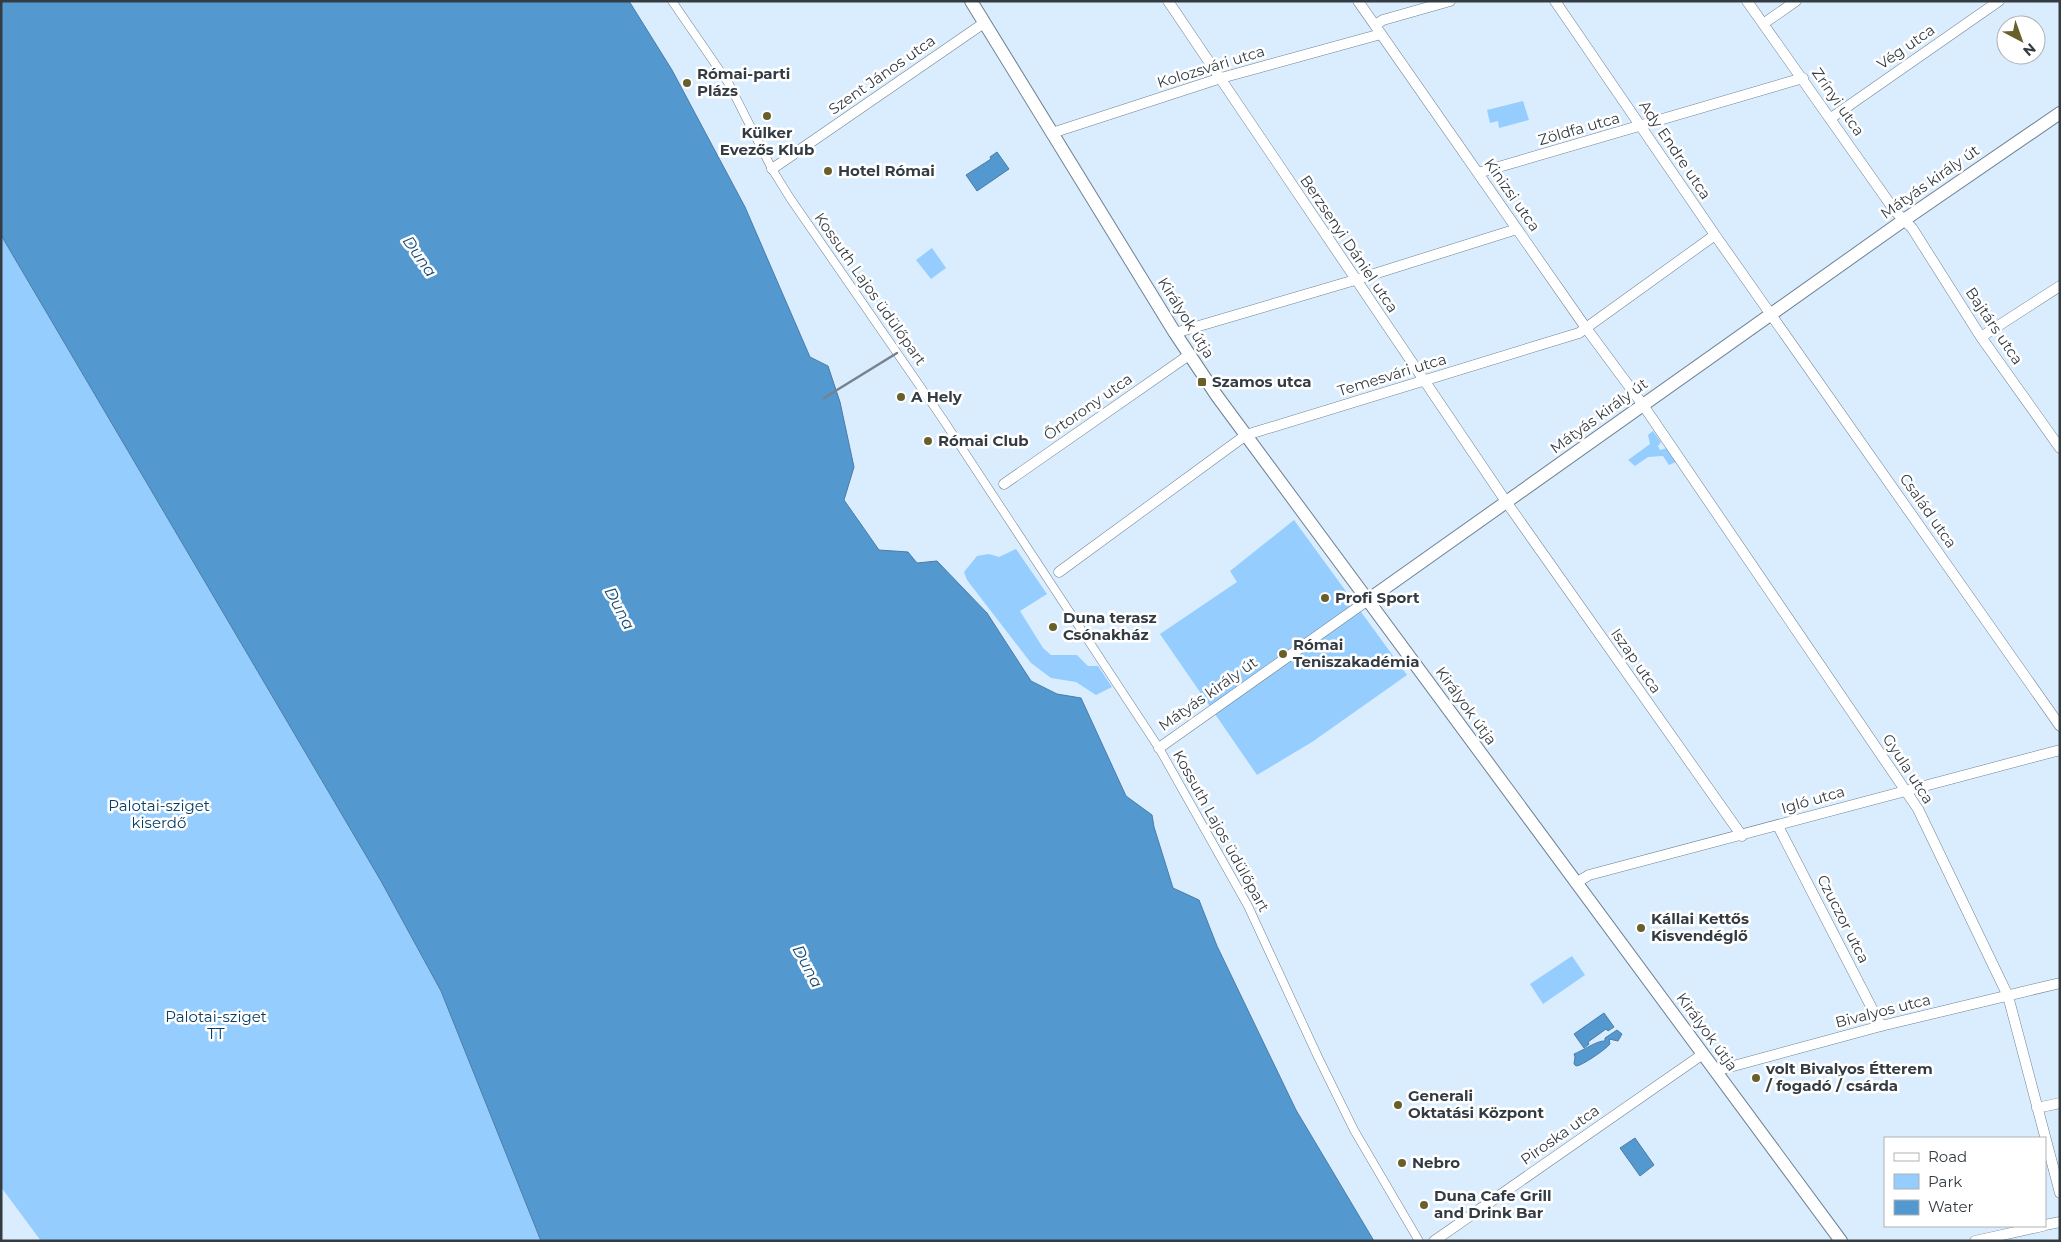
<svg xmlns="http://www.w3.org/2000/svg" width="2061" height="1242" viewBox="0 0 2061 1242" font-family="Montserrat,sans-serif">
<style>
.green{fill:#94cdfe}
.water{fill:#5498d0;stroke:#4a7ca6}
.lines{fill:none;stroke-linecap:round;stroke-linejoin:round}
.pedestrian-casing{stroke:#6f8192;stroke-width:9}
.minor-casing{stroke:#6f8192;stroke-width:11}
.tertiary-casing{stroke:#6f8192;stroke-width:14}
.pedestrian{stroke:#fff;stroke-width:8}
.minor{stroke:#fff;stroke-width:10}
.tertiary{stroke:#fff;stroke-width:12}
.rail{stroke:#76838e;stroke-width:2.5}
.poi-dot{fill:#685f2b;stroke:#fff;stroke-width:2}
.labels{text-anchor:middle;stroke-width:5;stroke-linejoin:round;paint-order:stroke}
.street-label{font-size:15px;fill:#343c43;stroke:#fff}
.poi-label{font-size:15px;font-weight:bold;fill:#343c43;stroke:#fff;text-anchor:start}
.park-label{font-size:15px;fill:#093f64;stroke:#fff}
.water-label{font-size:16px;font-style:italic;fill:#194b71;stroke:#fff}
</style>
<rect width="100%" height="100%" fill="#d9edff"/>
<path class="green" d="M1523,101L1529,120L1499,128L1498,121L1490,123L1487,110Z
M1,235L381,881L441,991L541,1241H41L1,1187Z
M932,248L946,268L931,279L916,260Z
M1653,431L1661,442L1658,446L1660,450L1667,448L1676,462L1669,465L1663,456L1648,457L1635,466L1628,460L1650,444L1648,435Z
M1294,520L1407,675L1312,742L1257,775L1160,634L1237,582L1230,571Z
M1016,549L1047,594L1020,611L1043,648L1051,655H1077L1088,666H1098L1112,687L1096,695L1076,682L1051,678L1031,663L967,580L964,572L977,556L989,554L999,557Z
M1572,956L1585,975L1543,1004L1530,984Z"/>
<path class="water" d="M1,1H629L672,70L745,207L810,357L828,366L840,402L854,467L844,500L879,550L908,552L917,563L937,561L987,613L1031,681L1057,694L1081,698L1126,796L1152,815L1154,827L1173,888L1199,900L1217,946L1296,1110L1374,1241H541L441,991L381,881L1,235Z
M997,152L1009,169L977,191L966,175L991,159L990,157Z
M1604,1013L1614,1027L1608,1031L1606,1029L1588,1042L1589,1044L1584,1048L1574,1034Z
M1617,1030L1622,1034L1618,1041L1609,1039L1610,1044C1606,1049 1582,1066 1576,1066L1574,1064L1575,1057L1574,1054C1582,1051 1598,1040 1605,1041V1038Z
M1635,1138L1654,1165L1640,1176L1620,1148Z"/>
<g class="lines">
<defs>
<path id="pedestrian" d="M672,1L729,84L772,169L790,198L942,418L1159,748L1248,906L1318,1057L1354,1130L1419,1241"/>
<path id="minor" d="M1168,1L1507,503L1742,836
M1358,1L1586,328L1643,405L1918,809L2008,996L2060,1193
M1555,1L1715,235L2060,726
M1747,1L1895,211L1912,228L1981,337L2060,448
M1763,24L1796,1
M1375,25L1383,20L1450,1
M1831,118L1999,1
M1052,133L1221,78L1381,34
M772,169L984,23
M1478,173L1803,78
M1175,333L1355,280L1517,229
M1981,337L2060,286
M1004,484L1189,355
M1059,572L1246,435L1579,333L1715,235
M1159,748L1368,600
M1778,826L1881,1026
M1576,883L1589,875L2060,750
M1715,1071L1881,1026L2060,983
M2037,1108L2060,1103
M2045,1225L2060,1222
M1434,1241L1703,1054
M1975,1241L2043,1226"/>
<path id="tertiary" d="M971,1L1175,333L1217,396L1841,1241
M1368,600L1904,220L2060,113"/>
</defs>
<use href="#pedestrian" class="pedestrian-casing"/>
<use href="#minor" class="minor-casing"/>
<use href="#tertiary" class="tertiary-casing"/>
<use href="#pedestrian" class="pedestrian"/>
<use href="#minor" class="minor"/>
<use href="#tertiary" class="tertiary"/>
<path class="rail" d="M824,398L897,353"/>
</g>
<g class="poi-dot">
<circle cx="687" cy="83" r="5"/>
<circle cx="767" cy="116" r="5"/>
<circle cx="828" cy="171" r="5"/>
<rect x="1197" y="377" width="10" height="10" rx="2.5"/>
<circle cx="901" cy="397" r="5"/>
<circle cx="928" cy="441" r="5"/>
<circle cx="1325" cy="598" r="5"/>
<circle cx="1053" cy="627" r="5"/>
<circle cx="1283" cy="654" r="5"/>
<circle cx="1641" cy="928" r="5"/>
<circle cx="1756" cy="1078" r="5"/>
<circle cx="1398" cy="1105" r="5"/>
<circle cx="1402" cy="1163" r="5"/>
<circle cx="1424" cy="1205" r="5"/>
</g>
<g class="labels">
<g class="street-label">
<text transform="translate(1906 47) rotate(-35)" y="5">Vég utca</text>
<text transform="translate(1211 67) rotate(-17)" y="5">Kolozsvári utca</text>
<text transform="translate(882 75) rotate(-35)" y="5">Szent János utca</text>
<text transform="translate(1838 102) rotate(55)" y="5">Zrínyi utca</text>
<text transform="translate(1579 129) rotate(-16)" y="5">Zöldfa utca</text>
<text transform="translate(1675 150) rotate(56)" y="5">Ady Endre utca</text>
<text transform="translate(1930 182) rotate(-35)" y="5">Mátyás király út</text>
<text transform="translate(1512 195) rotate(55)" y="5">Kinizsi utca</text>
<text transform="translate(1349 244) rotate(56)" y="5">Berzsenyi Dániel utca</text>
<text transform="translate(870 289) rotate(55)" y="5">Kossuth Lajos üdülőpart</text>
<text transform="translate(1186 318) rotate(58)" y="5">Királyok útja</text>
<text transform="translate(1994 326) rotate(56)" y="5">Bajtárs utca</text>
<text transform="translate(1392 375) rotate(-17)" y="5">Temesvári utca</text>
<text transform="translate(1088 407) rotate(-35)" y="5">Őrtorony utca</text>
<text transform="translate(1599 416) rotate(-36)" y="5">Mátyás király út</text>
<text transform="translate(1928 511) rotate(55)" y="5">Család utca</text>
<text transform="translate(1636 661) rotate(55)" y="5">Iszap utca</text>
<text transform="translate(1208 694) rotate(-35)" y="5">Mátyás király út</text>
<text transform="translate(1466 706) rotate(54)" y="5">Királyok útja</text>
<text transform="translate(1908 769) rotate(57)" y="5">Gyula utca</text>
<text transform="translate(1813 800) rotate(-16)" y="5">Igló utca</text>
<text transform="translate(1221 831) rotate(61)" y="5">Kossuth Lajos üdülőpart</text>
<text transform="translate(1843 919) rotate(63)" y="5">Czuczor utca</text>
<text transform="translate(1883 1011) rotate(-14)" y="5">Bivalyos utca</text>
<text transform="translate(1707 1032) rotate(54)" y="5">Királyok útja</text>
<text transform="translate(1560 1135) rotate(-35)" y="5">Piroska utca</text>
</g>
<g class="poi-label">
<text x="697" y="79">Római-parti<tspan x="697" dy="17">Plázs</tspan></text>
<text x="767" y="138" text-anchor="middle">Külker<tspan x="767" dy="17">Evezős Klub</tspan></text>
<text x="838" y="176">Hotel Római</text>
<text x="1212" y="387">Szamos utca</text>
<text x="911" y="402">A Hely</text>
<text x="938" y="446">Római Club</text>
<text x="1335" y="603">Profi Sport</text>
<text x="1063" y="623">Duna terasz<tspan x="1063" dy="17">Csónakház</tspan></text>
<text x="1293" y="650">Római<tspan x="1293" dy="17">Teniszakadémia</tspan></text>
<text x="1651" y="924">Kállai Kettős<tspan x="1651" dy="17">Kisvendéglő</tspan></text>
<text x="1766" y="1074">volt Bivalyos Étterem<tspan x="1766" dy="17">/ fogadó / csárda</tspan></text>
<text x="1408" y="1101">Generali<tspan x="1408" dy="17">Oktatási Központ</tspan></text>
<text x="1412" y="1168">Nebro</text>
<text x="1434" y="1201">Duna Cafe Grill<tspan x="1434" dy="17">and Drink Bar</tspan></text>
</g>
<g class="park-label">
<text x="159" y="811">Palotai-sziget<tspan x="159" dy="17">kiserdő</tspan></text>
<text x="216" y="1022">Palotai-sziget<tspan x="216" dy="17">TT</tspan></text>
</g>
<g class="water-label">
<text transform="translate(420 256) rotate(55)" y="6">Duna</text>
<text transform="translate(620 608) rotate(62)" y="6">Duna</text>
<text transform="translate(808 966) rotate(62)" y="6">Duna</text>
</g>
</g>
<rect width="2061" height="1242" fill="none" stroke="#343c43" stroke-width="5"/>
<rect x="1884" y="1137" width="162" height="90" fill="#ffffff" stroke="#aeb1b4"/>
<rect x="1894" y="1153" width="25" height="8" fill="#ffffff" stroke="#aeb1b4"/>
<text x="1928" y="1162" font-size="15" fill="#343c43">Road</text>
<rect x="1894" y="1174" width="25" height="15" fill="#94cdfe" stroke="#aeb1b4"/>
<text x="1928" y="1187" font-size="15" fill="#343c43">Park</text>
<rect x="1894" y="1200" width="25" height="15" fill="#5498d0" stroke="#aeb1b4"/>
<text x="1928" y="1212" font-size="15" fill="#343c43">Water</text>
<g transform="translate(2021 40) rotate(139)"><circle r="24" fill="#ffffff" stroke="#aeb1b4"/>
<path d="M0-4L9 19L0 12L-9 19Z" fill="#685f2b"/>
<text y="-8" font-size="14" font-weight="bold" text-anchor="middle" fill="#343c43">N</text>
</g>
</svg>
